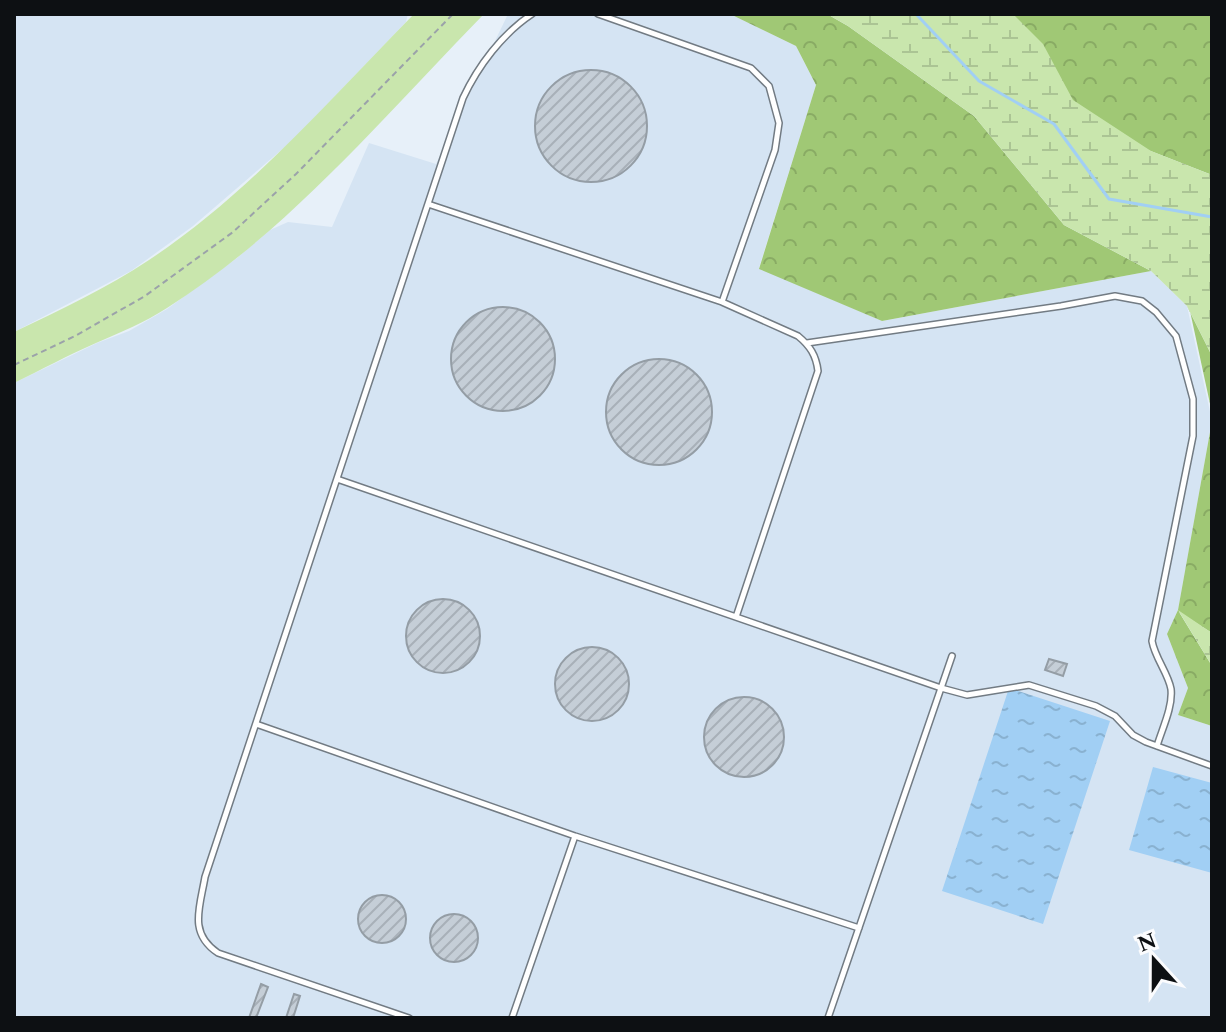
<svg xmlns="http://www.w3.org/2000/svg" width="1226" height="1032" viewBox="0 0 1226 1032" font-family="Spectral,serif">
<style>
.built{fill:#d5e4f3}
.forest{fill:url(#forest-crowns)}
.wetland{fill:url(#wetland-marsh)}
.park{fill:#c9e6ad}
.water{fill:url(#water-ripples)}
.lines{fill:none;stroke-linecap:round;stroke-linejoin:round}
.stream{stroke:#a1cff4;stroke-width:3}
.building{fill:url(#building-hatch);stroke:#949da5;stroke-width:2}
.lane-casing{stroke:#727b83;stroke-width:8}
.path{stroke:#9ba2a9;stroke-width:2;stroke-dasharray:6 4;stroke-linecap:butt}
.lane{stroke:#fff;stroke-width:5}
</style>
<defs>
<pattern id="forest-crowns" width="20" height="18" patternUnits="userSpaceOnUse" patternTransform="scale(2)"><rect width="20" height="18" fill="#a0c875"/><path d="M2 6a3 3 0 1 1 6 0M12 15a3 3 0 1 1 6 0" fill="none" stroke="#89ab64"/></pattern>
<pattern id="wetland-marsh" width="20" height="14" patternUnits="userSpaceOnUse" patternTransform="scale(2)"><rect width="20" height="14" fill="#c9e6ad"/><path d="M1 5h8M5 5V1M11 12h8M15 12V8" fill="none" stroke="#abc494"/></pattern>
<pattern id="water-ripples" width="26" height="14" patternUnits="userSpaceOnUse" patternTransform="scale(2)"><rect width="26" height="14" fill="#a1cff4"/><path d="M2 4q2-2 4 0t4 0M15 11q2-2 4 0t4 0" fill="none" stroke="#89b1d0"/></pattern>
<pattern id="building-hatch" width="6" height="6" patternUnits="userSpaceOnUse" patternTransform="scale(2)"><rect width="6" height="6" fill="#c5ced7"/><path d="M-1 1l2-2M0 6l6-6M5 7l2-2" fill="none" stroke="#a8b0b8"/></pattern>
</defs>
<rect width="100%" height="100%" fill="#e7f0f9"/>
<path class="built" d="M14,14H408L406,22L293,140L193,226L131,271L14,332Z
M508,14H730L796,46L816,85L759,268L882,321L1151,271L1187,306L1212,421L1178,610L1167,634L1188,688L1178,715L1212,726V1018H14V383L97,343L129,331L167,309L237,258L270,230L288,222L332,227L369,143L436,164Z"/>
<path class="forest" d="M730,14H827L848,26L974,116L1064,225L1151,271L882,321L759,269L816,85L796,46Z
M999,14H1212V175L1056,114Z
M1187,306L1212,356V413L1190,311Z
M1212,421V633L1179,612L1212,666V726L1178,715L1188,688L1167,634L1178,610Z"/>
<path class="wetland" d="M827,14H1013L1043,44L1073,100L1151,151L1212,175V356L1187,306L1151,271L1064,225L974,116L848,26Z
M1178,610L1212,633V666Z"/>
<path class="park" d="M414,14H484C384,116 289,231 167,308C144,323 121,332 96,343C68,355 41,370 14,383V332C60,310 107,288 149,260C250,193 330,99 414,14Z"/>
<path class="water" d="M1009,688L1110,721L1043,924L942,891Z
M1153,767L1212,783V873L1129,850Z"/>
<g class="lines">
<path class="stream" d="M916,14L979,81L1054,124L1109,199L1212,217"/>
</g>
<path class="building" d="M535 126a56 56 0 1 1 112 0a56 56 0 1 1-112 0Z
M451 359a52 52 0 1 1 104 0a52 52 0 1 1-104 0Z
M606 412a53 53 0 1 1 106 0a53 53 0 1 1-106 0Z
M406 636a37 37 0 1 1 74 0a37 37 0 1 1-74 0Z
M555 684a37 37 0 1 1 74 0a37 37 0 1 1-74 0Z
M1049,659L1067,664L1063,676L1045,670Z
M704 737a40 40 0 1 1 80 0a40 40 0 1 1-80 0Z
M358 919a24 24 0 1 1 48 0a24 24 0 1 1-48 0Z
M430 938a24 24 0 1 1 48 0a24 24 0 1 1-48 0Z
M261,984L268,987L256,1018H249Z
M294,994L300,996L293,1018H286Z"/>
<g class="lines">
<defs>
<path id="lane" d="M598,14L751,68L769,86L779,123L775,150L722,302
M428,204L722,302L798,336C810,346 816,355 818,371L736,617
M807,343L1061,306L1115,296L1142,301L1156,312L1176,336L1193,399V436L1152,641C1155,658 1168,673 1171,689C1173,707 1162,729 1157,746
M337,479L941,688L967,695L1029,685L1096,706L1115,716L1133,735L1146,742L1212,766
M256,724L575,836L859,928
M409,1018L218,953C188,933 200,907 205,877L463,98C478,66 502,34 532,14
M512,1018L575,836
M828,1018L952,656"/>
</defs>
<use href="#lane" class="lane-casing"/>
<path class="path" d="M14,365L75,336L145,296L233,232L296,174L453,14"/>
<use href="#lane" class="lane"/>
</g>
<rect width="1226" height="1032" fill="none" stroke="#0d1013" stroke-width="32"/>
<g transform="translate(1154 960) rotate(339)" stroke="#fbfcfe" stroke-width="6" paint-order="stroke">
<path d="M0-6L14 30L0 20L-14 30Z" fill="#0d1013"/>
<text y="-12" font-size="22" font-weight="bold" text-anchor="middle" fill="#0d1013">N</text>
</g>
</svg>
